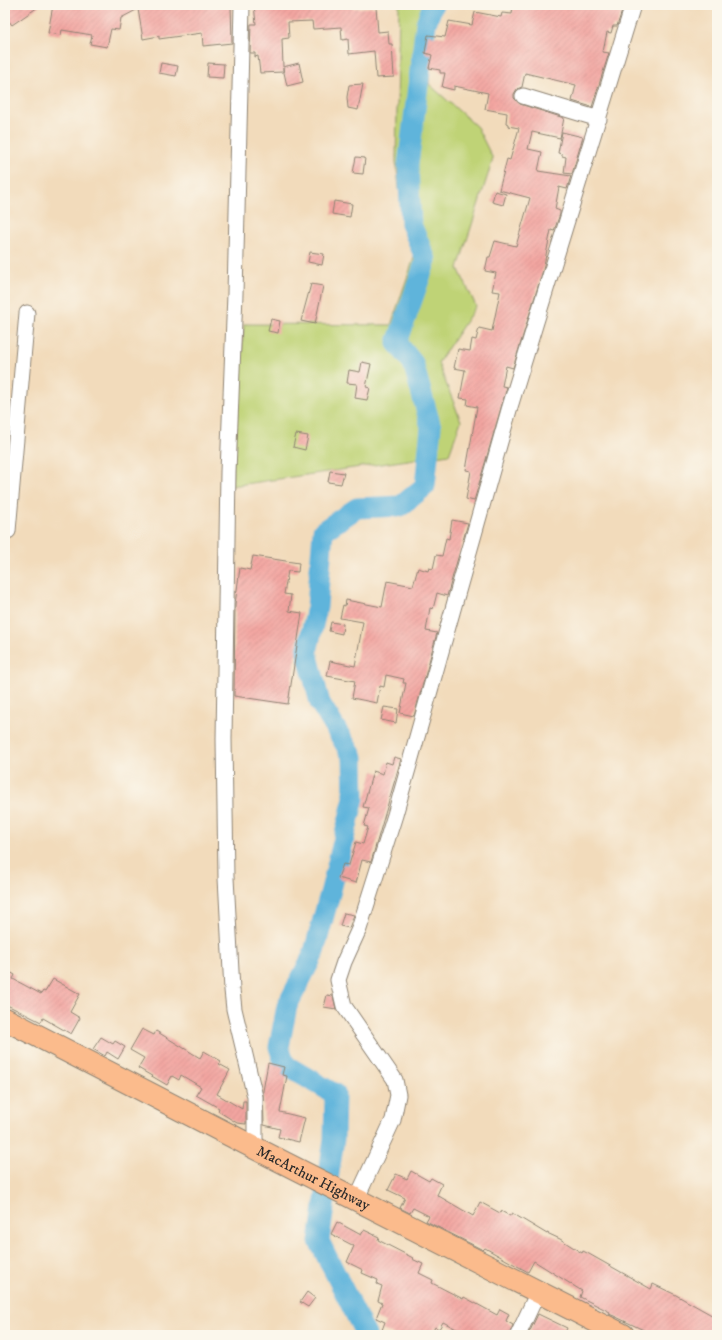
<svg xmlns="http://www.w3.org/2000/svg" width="722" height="1340" viewBox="0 0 722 1340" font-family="'IM FELL DW Pica',serif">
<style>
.green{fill:#bfd376;stroke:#757f50}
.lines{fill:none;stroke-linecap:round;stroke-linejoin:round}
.river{stroke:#5fb4db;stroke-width:21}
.building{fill:url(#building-hatch)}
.minor-casing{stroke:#8e8373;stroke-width:17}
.highway-casing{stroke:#8e8373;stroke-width:24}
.minor{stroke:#fff;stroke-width:15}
.highway{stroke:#fbbb8c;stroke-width:22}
.labels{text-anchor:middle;stroke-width:3;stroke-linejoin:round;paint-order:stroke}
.street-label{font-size:15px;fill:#2b2b2b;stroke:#fbf7ec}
</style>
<defs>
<pattern id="building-hatch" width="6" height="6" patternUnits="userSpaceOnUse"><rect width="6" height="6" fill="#f3a5a0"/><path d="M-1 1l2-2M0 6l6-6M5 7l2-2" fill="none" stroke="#d08e8a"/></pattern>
</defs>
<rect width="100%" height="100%" fill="#fbf7ec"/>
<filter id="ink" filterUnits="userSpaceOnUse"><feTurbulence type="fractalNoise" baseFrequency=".025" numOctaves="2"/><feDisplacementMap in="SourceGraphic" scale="8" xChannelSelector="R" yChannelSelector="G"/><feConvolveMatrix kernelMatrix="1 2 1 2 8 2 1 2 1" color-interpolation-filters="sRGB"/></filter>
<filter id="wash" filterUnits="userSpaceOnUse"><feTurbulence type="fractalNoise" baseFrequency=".012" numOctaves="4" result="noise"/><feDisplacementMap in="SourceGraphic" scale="16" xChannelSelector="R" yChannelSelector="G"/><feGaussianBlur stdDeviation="0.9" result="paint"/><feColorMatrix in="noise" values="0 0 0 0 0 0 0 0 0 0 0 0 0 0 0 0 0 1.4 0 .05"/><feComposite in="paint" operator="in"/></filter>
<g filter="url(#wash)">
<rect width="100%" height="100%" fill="#f2dbbb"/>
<path class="green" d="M399,5H436L429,24V84L477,127L493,159L458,268L476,306L438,363L461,421L449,454L231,486L244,324L391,325L415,255L404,229L396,162Z"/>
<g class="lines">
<path class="river" d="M366,1335L319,1241L334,1139L335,1094L285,1065L279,1047L287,1006L313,955L331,890L354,798L353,757L320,703L307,652L317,607L323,531L357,508L401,506L425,486L431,427L413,363L397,343L426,260L411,224L408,165L426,23L433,5"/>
</g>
<g id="blocks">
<path class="building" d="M5,5H41L12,25L5,16Z
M53,5H231L232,43L203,46L202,33L159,39V36L143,39L138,9L121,18L119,30L111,29L107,47L90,44L92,35L62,30L61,35L48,33Z
M254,5H311V7L351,5V8L376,7L378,32L388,31L389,44H392L394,77L376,78L374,51L349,54L348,39L342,40L341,27L313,29L312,21L288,22L289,38L282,39L283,67L299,63L303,82L287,86L283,68V72L260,73L258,56L255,57V53H250L251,24H256Z
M513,5H617L616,7L623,8L617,26H613L611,33L607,32L603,52L609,53L592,107L572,101L576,85L525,73L522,87L517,89L514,94V98L520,104L564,118L560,138L532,132L528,149L542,152L538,171L571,176L567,189L559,187L555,209L560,211V214L554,231L551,230L543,270L513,368L506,366L502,386L507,387L474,501L466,499L471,471L466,470L477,407L467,405L468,399L460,398L465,370L454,368L458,349L470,351L472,339L476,340L479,328L492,331L500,292L492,291L496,273L485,271L488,257H490L495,241L516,246L530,198L499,190L507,159L510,160L519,128L508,126V124L506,123L507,113L485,109L488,93L454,86V90L442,87L445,73H440V70L429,68L432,55L425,53L428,35L445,37L449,21L472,25L475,12L501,17L502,13L512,14Z
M161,63L178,66L176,76L159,73Z
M208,63L224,64L223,78L207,77Z
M363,84L358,110L348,108L347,97L349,85Z
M562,132L583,137L572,174L564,173L566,157L562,156V154L558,153Z
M356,157L365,158L363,174L353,173Z
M495,191L506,194L503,205L492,202Z
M334,201L352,204L350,217L332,214Z
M310,252L324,254L322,265L308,262Z
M311,284L323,286L315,324L301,321Z
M271,319L280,321L278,333L268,331Z
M362,362L371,364L366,387L370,388L367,400L355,398L357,384L347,383L349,370L360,372Z
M296,434L308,436L305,450L293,447Z
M330,471L344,473L341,484L328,482Z
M452,520L468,523L447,596L437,593L433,609L430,608L426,631L437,633L414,716L400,713L406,683H403L404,679L386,675L384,687L380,686L377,703L352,698L355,681L327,676L330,661L355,666L363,622L340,618L343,605L345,606L346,600L382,607L387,581L413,586L418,568L428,571L429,568L433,569L436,555L442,556L446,538L449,539Z
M253,556L299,563L298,572L288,571L284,594L291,595L289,611L302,613L288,704L234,696L235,604L240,568L250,570Z
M331,622L343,624L342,634L329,631Z
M384,707L398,709L396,723L381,720Z
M394,757L401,759L371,862L362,860L356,883L338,878L343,864L349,865L356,842L363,844L368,827L364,826L369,808L363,807L373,771L383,774L386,762L392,764Z
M344,913L354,915L349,928L340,926Z
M5,969L15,975L13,979L41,994L43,991L45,992L53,979L80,994L70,1012L80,1018L71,1034L43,1018L41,1022L5,1004Z
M327,995L333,996L336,1009L324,1007Z
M142,1029L154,1035L156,1031L200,1058L204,1051L221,1061L219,1064L230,1070L217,1094L242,1109L243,1101H246V1124L237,1123L218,1111L219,1108L196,1095L201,1087L181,1075L179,1080L172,1076L167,1085L138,1068L144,1058L130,1050Z
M101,1037L113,1044L115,1041L125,1047L118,1059L107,1052L105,1056L93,1049Z
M268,1063L284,1067L282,1075L287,1076L280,1112L305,1118L299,1142L278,1137L280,1129L264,1125L263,1091Z
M411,1171L429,1181L431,1178L442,1184L437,1195L473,1216L480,1202L500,1213L501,1211L510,1216L512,1213L547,1234V1233L560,1239L582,1253L583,1251L589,1254L651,1289L653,1284L676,1295L717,1318V1335H654L614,1316L609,1314L610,1312L580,1297L582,1291L534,1261L528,1272L485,1248L483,1250L426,1221L429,1216L413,1208L410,1213L400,1208L405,1198L388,1190L396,1174L407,1179Z
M337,1222L361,1235L364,1230L379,1237L378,1240L413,1258L412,1259L423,1264L419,1273L433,1280L432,1283L463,1299L464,1297L497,1315L500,1309L509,1314L506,1321L513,1325L509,1335H468L443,1322L439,1329L435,1327L431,1335H394L382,1330L385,1322L376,1318L382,1303L378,1301L382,1286L377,1284L378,1280L362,1273L363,1270L347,1262L354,1246L331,1234Z
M307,1292L315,1298L308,1307L300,1302Z
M538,1314L567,1328L564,1335H528Z"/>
</g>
</g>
<g filter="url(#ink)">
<use href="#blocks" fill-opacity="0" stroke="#8e8373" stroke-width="1"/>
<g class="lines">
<defs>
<path id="minor" d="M242,5L235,294L228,472L224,739L226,878L232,990L234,1009L255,1097V1148
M523,96L599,119
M5,529L8,531L27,313
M356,1200L393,1120L398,1095L395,1080L344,1006L338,980L344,962L359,929L395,815L509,410L633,5
M518,1335L538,1292"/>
<g id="highway">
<path id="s1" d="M5,1019L255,1148L623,1335"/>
</g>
</defs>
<use href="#minor" class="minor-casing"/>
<use href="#highway" class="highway-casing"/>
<use href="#minor" class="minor"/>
<use href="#highway" class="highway"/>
</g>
</g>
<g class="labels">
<g class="street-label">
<text dy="5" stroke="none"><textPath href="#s1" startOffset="347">MacArthur Highway</textPath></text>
</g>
</g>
<rect width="722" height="1340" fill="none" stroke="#fbf7ec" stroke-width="20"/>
</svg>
